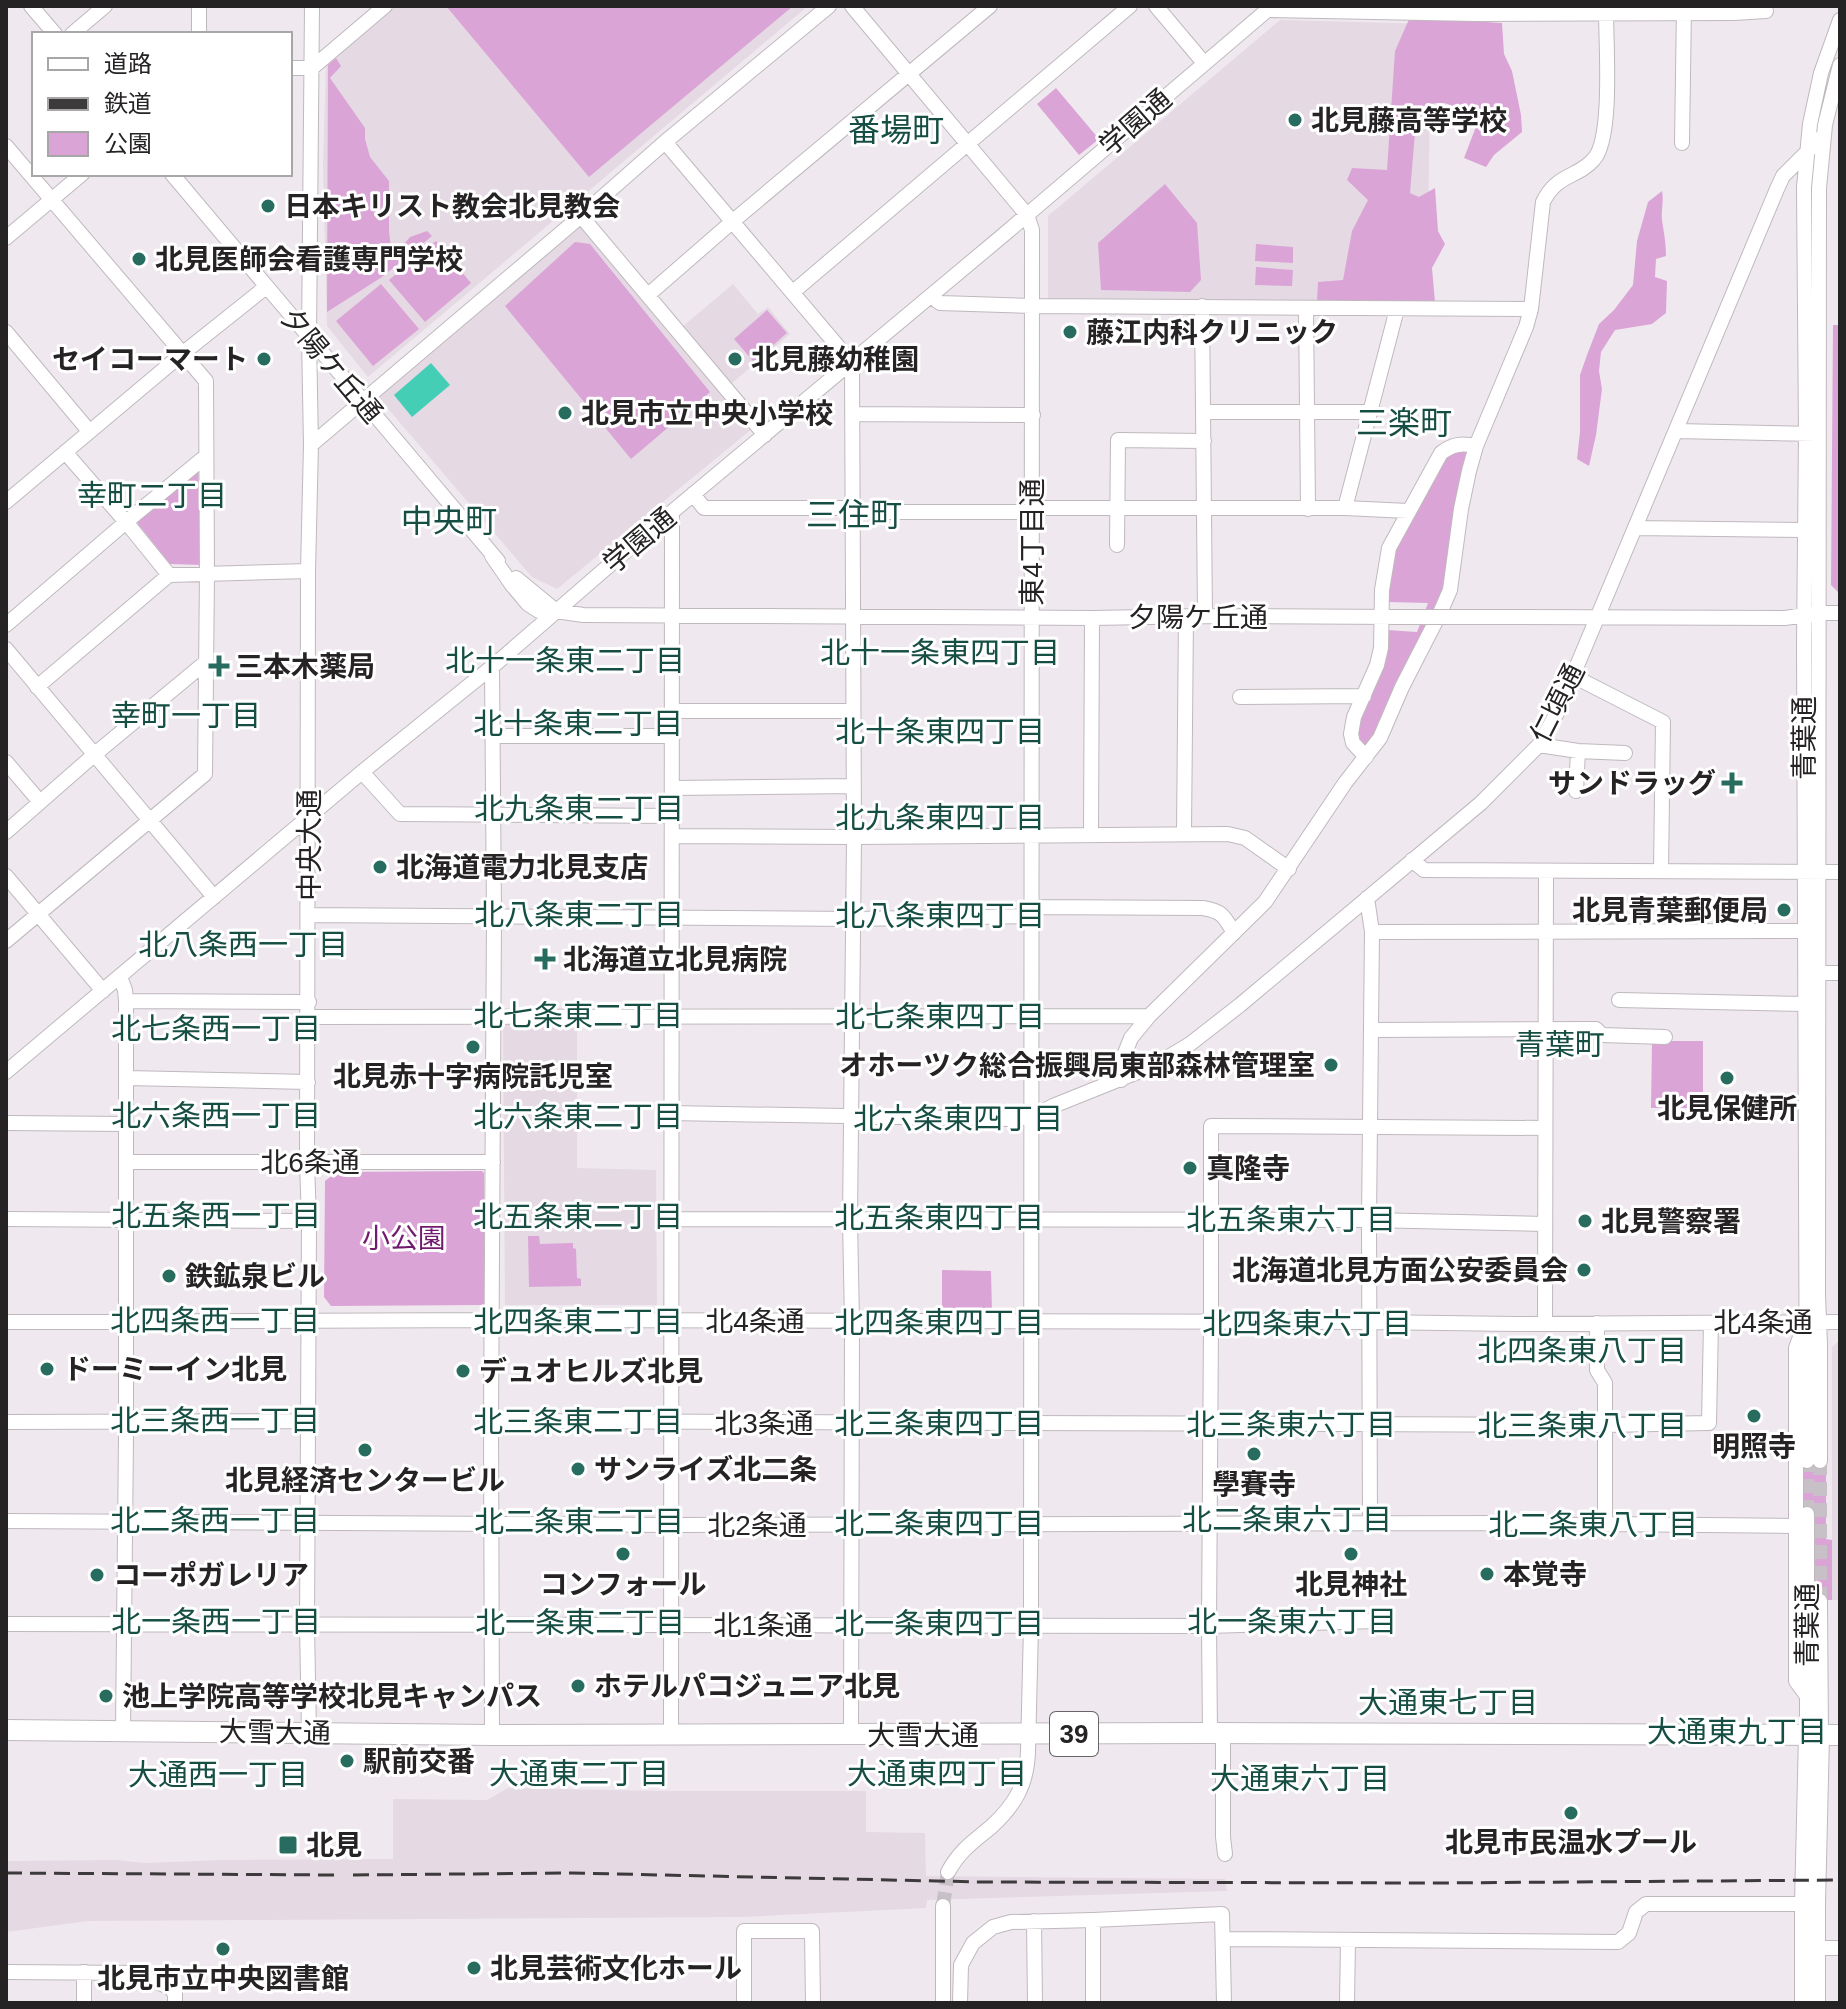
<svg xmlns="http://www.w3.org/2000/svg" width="1846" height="2009" viewBox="0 0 1846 2009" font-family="Helvetica,'Noto Sans JP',sans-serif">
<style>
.built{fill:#e5d9e4}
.green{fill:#dba4d7}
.water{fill:#43ceb5}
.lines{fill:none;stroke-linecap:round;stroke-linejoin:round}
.minor-tunnel{stroke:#c7c1c7;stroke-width:14;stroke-dasharray:14 7;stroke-linecap:butt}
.minor-casing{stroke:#bfb9be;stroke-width:16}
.major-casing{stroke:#bfb9be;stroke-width:18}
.highway-casing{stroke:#bfb9be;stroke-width:22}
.minor{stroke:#fff;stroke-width:14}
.major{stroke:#fff;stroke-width:16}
.highway{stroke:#fff;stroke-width:20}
.rail{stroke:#3d3a3c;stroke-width:3;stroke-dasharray:16 8;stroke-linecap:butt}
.minor-bridge-casing{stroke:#bfb9be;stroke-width:16;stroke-linecap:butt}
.minor-bridge{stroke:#fff;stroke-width:14}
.poi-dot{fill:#276c5f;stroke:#fff;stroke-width:3}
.labels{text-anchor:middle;stroke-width:6;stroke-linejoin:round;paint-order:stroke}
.shield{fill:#fff;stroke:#676566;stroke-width:2}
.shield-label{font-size:26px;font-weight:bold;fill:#262325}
.poi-label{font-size:28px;font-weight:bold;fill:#262325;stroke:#fff;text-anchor:start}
.street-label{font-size:28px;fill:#262325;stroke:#fff}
.park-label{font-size:28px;fill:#701b6e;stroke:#fff}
.neighbourhood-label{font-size:30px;fill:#164e43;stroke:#fff}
.quarter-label{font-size:32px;fill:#164e43;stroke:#fff}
</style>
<rect width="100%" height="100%" fill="#efe9ef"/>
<path class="built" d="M396,6H808L368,377L327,326L323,164L326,64Z
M1280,20L1431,24L1427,301L1048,299V216Z
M581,224L753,428L557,589L532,577L378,397Z
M733,284L758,314L768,307L790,334L731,384L682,327Z
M577,1023V1168L656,1170L657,1305H505L503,1025Z
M1840,1340V1600H1832V1347Z
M508,1788L658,1791H866V1832L925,1833L926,1876L1225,1879L1227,1891L927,1900L926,1908L743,1917L88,1921L6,1932V1861L117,1860L145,1863L222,1860L393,1859V1799L487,1800Z"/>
<path class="green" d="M446,6H793L589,177Z
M1410,17L1502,23L1504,54L1512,71L1521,115L1522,132L1494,155L1486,167L1464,158L1477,124C1451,105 1450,97 1417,108L1410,193L1419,197L1435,188L1438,231L1445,244L1432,268L1435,302L1317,300L1318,282L1343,280L1352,231L1368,200L1347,180L1352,168L1387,170L1395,51Z
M336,58L341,66L330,78L365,128V139L370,157L389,181V231L392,258L410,237L427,231L432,236L382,277L327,312L328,65Z
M1056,88L1099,139L1079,155L1037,104Z
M1165,184L1197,223L1201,280L1190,292L1101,290L1098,243Z
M1662,191C1664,201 1661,210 1662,220C1664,233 1666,243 1666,256L1656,259L1655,277L1667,281L1666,313L1652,324L1615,330L1601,352L1599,371L1602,389L1596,435L1589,466L1577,459L1580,432V375L1587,355L1599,324L1614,310L1633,285L1637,241L1648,202Z
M436,241L471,283L425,322L389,280Z
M575,242L590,244L710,392L631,459L505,306Z
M1256,244L1293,247V263L1255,261Z
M1256,267L1293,270L1292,286L1255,285Z
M381,284L419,329L373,366L336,321Z
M767,310L787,333L754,362L734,339Z
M1833,325H1840V594L1831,585Z
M1467,449L1470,454L1442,590L1372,744L1367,748L1358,741L1357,723L1387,630L1417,632L1428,603L1387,602L1389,571L1396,547L1447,453Z
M198,467L202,565L170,564L134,519Z
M1652,1041H1703V1108H1651Z
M482,1171L484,1173V1305L331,1306L324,1297L325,1181L337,1172Z
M528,1236H539L540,1244L573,1243V1248L576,1249L577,1278L581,1279V1286L529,1287Z
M942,1270L991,1271L992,1311H942Z
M1802,1461H1826V1539L1832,1540V1600H1811L1802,1514Z"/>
<path class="water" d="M431,363L450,385L412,417L394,395Z"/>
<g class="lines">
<path class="minor-tunnel" d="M1820,1461V1601
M1807,1514V1461
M943,1906L948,1872"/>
<defs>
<path id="minor" d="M31,6L55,34
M199,6V34
M852,6L1027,215L1032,230L1031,1626L1028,1751C1027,1784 1016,1804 991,1827C973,1842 960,1850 948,1872
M1156,6L1204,63
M1268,10L1477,14L1734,13L1766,11
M72,34L105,6
M290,68H312L385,6
M665,142L852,363L854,837L850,1220L852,1322L851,1735
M1682,143L1684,6
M6,146L206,381L207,573L205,774L6,941
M172,174L498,561
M581,216L765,435
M6,238L82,174
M793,292L1130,6
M648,295L733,221L990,6
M931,296L940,303L1033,306L1531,309
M1202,306L1205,616
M1306,308L1308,509
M6,332L89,431
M1204,412H1370
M852,414L1033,415
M1676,431L1815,434
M311,445L581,216L665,142L829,6
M65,452L126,522L169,575
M693,494L704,508H853
M6,502L182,354L266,287
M1032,508H1345L1408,511
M1345,508L1397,309
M853,512H1032
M1635,528L1805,530
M1117,545L1118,440L1204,441
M492,556L512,585L528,604L539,611H556L583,615L1092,618L1205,616L1399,617
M516,578L556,611
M1522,617L1785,618L1818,613H1840
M6,625L126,522L206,456
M6,649L214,897
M492,667L494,917L491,1421L492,1735
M1573,676L1663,722L1661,871
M37,687L169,575L308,571
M1240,697L1364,696
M673,711H853
M493,736H673
M1539,745L1578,751L1625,753
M1366,757L1353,743L1351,734L1354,717L1377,665L1381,648L1382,590L1389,548L1441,453C1453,444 1462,443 1476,446
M6,762L40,802
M362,772L400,814L673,816
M673,788L853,786
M1576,791L1578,751
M6,832L95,754L206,662
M1184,833L1186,617
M1091,834L1092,618
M673,836L854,837L1228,834L1245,838L1289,869
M1412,860L1424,870L1840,872
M6,876L103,991
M1367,898L1372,932L1369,1220L1370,1524
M1032,907L1203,908C1222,911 1224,916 1234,933
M309,915L852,919L1032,916
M1372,932L1805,931
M1810,972L1840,973
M120,977L125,990L126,1001V1436L123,1731
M1619,1000L1805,1004
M126,1001L309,1002
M308,1017L1149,1016
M1372,1030L1596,1029L1602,1035L1665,1037
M6,1072L362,772L492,667L642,537L1001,237L1272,6
M126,1078L308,1082
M1121,1080V1063L1131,1038L1149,1016L1265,902L1345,783L1380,738L1402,687L1440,613L1450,590L1461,509L1469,471L1476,446L1526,327L1531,309L1543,202C1557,173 1578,178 1594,159C1613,138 1606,43 1606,12
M670,1113L1013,1119L1032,1117L1053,1106L1155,1065L1190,1044L1240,1005L1481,803L1539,745L1558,711L1777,189L1783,176L1824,135
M6,1123L126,1124
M126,1162H493
M6,1219L309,1221
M671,1219L1369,1220L1544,1224
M6,1322L493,1320L1370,1322L1515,1324L1840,1322
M1597,1323V1370L1605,1383V1524
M1545,1324L1546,871
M1803,1329L1796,1348V1681L1807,1696
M491,1421L1605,1425L1709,1423L1711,1323
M6,1422L307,1421
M1807,1461L1804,644L1806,434L1804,187L1810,124L1821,73L1840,20
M1820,1461V1344L1818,1295L1819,188L1825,125L1840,65
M1807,1514V1735
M6,1521L671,1525L1507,1523L1537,1526L1605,1524L1795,1526
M1820,1601L1821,1735
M6,1624L1209,1626L1376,1621
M309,1733L307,1626L309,1221L307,1163L308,571L311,445L309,338L312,6
M1210,1733L1209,1626L1211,1322V1126L1545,1128
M1223,1734V1837L1225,1854
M671,1735L672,512
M1093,1920V2003
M1034,1921L1035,2003
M1223,1939L1618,1942L1629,1933L1636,1912L1646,1904H1813
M1807,1948H1840
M6,1972L135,1973L169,1987L175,1993V2003
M84,1972V2003
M744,2003V1931H812L813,2003
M943,2003V1906
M960,2003L961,1965L973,1943L993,1927L1011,1922L1093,1920L1222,1914L1224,2003
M1347,2003L1348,1940"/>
<path id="major" d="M1803,2003V1904L1807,1735
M1817,2003V1904L1821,1735"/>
<path id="highway" d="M6,1730L492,1735L1210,1733L1840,1735"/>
</defs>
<use href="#minor" class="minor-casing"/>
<use href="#major" class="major-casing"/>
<use href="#highway" class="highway-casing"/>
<use href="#minor" class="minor"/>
<use href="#major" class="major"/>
<use href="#highway" class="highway"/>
<path class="rail" d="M6,1873L338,1875
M353,1875L571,1873L982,1882L1435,1883L1840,1880"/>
<defs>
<path id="minor-bridge" d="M1399,617H1522"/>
</defs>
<use href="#minor-bridge" class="minor-bridge-casing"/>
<use href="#minor-bridge" class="minor-bridge"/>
</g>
<g class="poi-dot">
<circle cx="1295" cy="120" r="8"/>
<circle cx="268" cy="206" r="8"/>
<circle cx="139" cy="259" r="8"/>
<circle cx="1070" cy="332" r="8"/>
<circle cx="264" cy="359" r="8"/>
<circle cx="735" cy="359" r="8"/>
<circle cx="565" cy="413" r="8"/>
<path d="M215 654h8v8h8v8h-8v8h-8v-8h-8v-8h8z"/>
<path d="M1728 771h8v8h8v8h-8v8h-8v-8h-8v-8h8z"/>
<circle cx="380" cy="867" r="8"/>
<circle cx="1784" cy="910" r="8"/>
<path d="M541 947h8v8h8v8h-8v8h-8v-8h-8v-8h8z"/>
<circle cx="473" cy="1047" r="8"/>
<circle cx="1331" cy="1065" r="8"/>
<circle cx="1727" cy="1078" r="8"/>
<circle cx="1190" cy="1168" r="8"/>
<circle cx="1585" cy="1221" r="8"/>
<circle cx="1584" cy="1270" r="8"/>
<circle cx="169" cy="1276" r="8"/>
<circle cx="47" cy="1369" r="8"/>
<circle cx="463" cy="1371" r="8"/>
<circle cx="1754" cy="1416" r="8"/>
<circle cx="365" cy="1450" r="8"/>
<circle cx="1254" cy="1454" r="8"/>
<circle cx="578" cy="1469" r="8"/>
<circle cx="623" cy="1554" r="8"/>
<circle cx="1351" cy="1554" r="8"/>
<circle cx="1487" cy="1574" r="8"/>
<circle cx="97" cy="1575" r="8"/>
<circle cx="578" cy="1686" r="8"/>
<circle cx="106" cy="1696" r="8"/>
<circle cx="347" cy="1761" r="8"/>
<circle cx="1571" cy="1813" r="8"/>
<rect x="278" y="1835" width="20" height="20" rx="4"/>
<circle cx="223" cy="1949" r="8"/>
<circle cx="474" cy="1968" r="8"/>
</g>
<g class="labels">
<rect class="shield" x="1050" y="1712" width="48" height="44" rx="6"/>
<g class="shield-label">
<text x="1074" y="1743">39</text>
</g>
<g class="poi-label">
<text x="1311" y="130">北見藤高等学校</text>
<text x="284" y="216">日本キリスト教会北見教会</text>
<text x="155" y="269">北見医師会看護専門学校</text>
<text x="1086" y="342">藤江内科クリニック</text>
<text x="248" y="369" text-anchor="end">セイコーマート</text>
<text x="751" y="369">北見藤幼稚園</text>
<text x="581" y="423">北見市立中央小学校</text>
<text x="235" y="676">三本木薬局</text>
<text x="1716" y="793" text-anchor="end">サンドラッグ</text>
<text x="396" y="877">北海道電力北見支店</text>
<text x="1768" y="920" text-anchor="end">北見青葉郵便局</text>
<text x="563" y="969">北海道立北見病院</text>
<text x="1315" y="1075" text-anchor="end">オホーツク総合振興局東部森林管理室</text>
<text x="473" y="1086" text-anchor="middle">北見赤十字病院託児室</text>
<text x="1727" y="1118" text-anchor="middle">北見保健所</text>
<text x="1206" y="1178">真隆寺</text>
<text x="1601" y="1231">北見警察署</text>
<text x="1568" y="1280" text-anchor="end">北海道北見方面公安委員会</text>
<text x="185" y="1286">鉄鉱泉ビル</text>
<text x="63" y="1379">ドーミーイン北見</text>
<text x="479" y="1381">デュオヒルズ北見</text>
<text x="1754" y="1456" text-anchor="middle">明照寺</text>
<text x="594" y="1479">サンライズ北二条</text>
<text x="365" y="1490" text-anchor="middle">北見経済センタービル</text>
<text x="1254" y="1494" text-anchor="middle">學賽寺</text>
<text x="1503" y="1584">本覚寺</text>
<text x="113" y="1585">コーポガレリア</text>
<text x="623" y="1594" text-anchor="middle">コンフォール</text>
<text x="1351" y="1594" text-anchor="middle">北見神社</text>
<text x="594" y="1696">ホテルパコジュニア北見</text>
<text x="122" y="1706">池上学院高等学校北見キャンパス</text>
<text x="363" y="1771">駅前交番</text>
<text x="1571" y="1852" text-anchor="middle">北見市民温水プール</text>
<text x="306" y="1855">北見</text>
<text x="490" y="1978">北見芸術文化ホール</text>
<text x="223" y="1988" text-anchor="middle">北見市立中央図書館</text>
</g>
<g class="street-label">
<text transform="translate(1135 122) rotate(-41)" y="10">学園通</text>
<text transform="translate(332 365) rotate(50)" y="10">夕陽ケ丘通</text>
<text transform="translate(639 540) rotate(-40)" y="10">学園通</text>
<text transform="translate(1032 542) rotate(-90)" y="10">東4丁目通</text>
<text x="1198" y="627">夕陽ケ丘通</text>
<text transform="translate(1557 703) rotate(-63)" y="10">仁頃通</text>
<text transform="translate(1804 738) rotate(-90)" y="10">青葉通</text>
<text transform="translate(309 845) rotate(-90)" y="10">中央大通</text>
<text x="310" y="1172">北6条通</text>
<text x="755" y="1331">北4条通</text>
<text x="1763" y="1332">北4条通</text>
<text x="764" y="1433">北3条通</text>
<text x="757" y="1535">北2条通</text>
<text x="763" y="1635">北1条通</text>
<text transform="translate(1807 1625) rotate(-90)" y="10">青葉通</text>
<text transform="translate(275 1732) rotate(1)" y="10">大雪大通</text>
<text x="923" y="1745">大雪大通</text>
</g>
<g class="park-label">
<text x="404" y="1248">小公園</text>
</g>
<g class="neighbourhood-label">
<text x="152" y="506">幸町二丁目</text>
<text x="940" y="663">北十一条東四丁目</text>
<text x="565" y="671">北十一条東二丁目</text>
<text x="186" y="726">幸町一丁目</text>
<text x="578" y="734">北十条東二丁目</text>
<text x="940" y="742">北十条東四丁目</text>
<text x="579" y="819">北九条東二丁目</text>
<text x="940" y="828">北九条東四丁目</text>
<text x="579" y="925">北八条東二丁目</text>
<text x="940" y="926">北八条東四丁目</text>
<text x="243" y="955">北八条西一丁目</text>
<text x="578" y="1026">北七条東二丁目</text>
<text x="940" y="1027">北七条東四丁目</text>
<text x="216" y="1039">北七条西一丁目</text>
<text x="1560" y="1055">青葉町</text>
<text x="216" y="1126">北六条西一丁目</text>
<text x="578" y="1127">北六条東二丁目</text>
<text x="958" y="1129">北六条東四丁目</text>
<text x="216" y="1226">北五条西一丁目</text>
<text x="578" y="1227">北五条東二丁目</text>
<text x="939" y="1228">北五条東四丁目</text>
<text x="1291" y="1230">北五条東六丁目</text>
<text x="215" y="1331">北四条西一丁目</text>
<text x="578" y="1332">北四条東二丁目</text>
<text x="939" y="1333">北四条東四丁目</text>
<text x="1307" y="1334">北四条東六丁目</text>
<text x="1582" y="1361">北四条東八丁目</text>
<text x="215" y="1431">北三条西一丁目</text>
<text x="578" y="1432">北三条東二丁目</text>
<text x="939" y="1434">北三条東四丁目</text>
<text x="1291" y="1435">北三条東六丁目</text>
<text x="1582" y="1436">北三条東八丁目</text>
<text x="1287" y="1530">北二条東六丁目</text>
<text x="215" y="1531">北二条西一丁目</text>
<text x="579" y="1532">北二条東二丁目</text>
<text x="939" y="1534">北二条東四丁目</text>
<text x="1593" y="1535">北二条東八丁目</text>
<text x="216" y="1632">北一条西一丁目</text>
<text x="1292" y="1632">北一条東六丁目</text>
<text x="580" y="1633">北一条東二丁目</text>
<text x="939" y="1634">北一条東四丁目</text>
<text x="1448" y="1713">大通東七丁目</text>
<text x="1737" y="1742">大通東九丁目</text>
<text x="579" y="1784">大通東二丁目</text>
<text x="937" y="1784">大通東四丁目</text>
<text x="218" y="1785">大通西一丁目</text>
<text x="1300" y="1789">大通東六丁目</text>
</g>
<g class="quarter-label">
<text x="896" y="141">番場町</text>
<text x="1404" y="434">三楽町</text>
<text x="854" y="526">三住町</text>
<text x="449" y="532">中央町</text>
</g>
</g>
<rect width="1846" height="2009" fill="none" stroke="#262325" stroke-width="16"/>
<rect x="32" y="32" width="260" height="144" fill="#ffffff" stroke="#a8a7a8" stroke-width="2"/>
<rect x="48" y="58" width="40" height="12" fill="#ffffff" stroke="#a8a7a8" stroke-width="2"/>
<text x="104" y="72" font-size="24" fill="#262325">道路</text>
<rect x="48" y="98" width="40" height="12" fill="#3d3a3c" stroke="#a8a7a8" stroke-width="2"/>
<text x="104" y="112" font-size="24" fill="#262325">鉄道</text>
<rect x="48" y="132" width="40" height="24" fill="#dba4d7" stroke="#a8a7a8" stroke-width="2"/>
<text x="104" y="152" font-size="24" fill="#262325">公園</text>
</svg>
